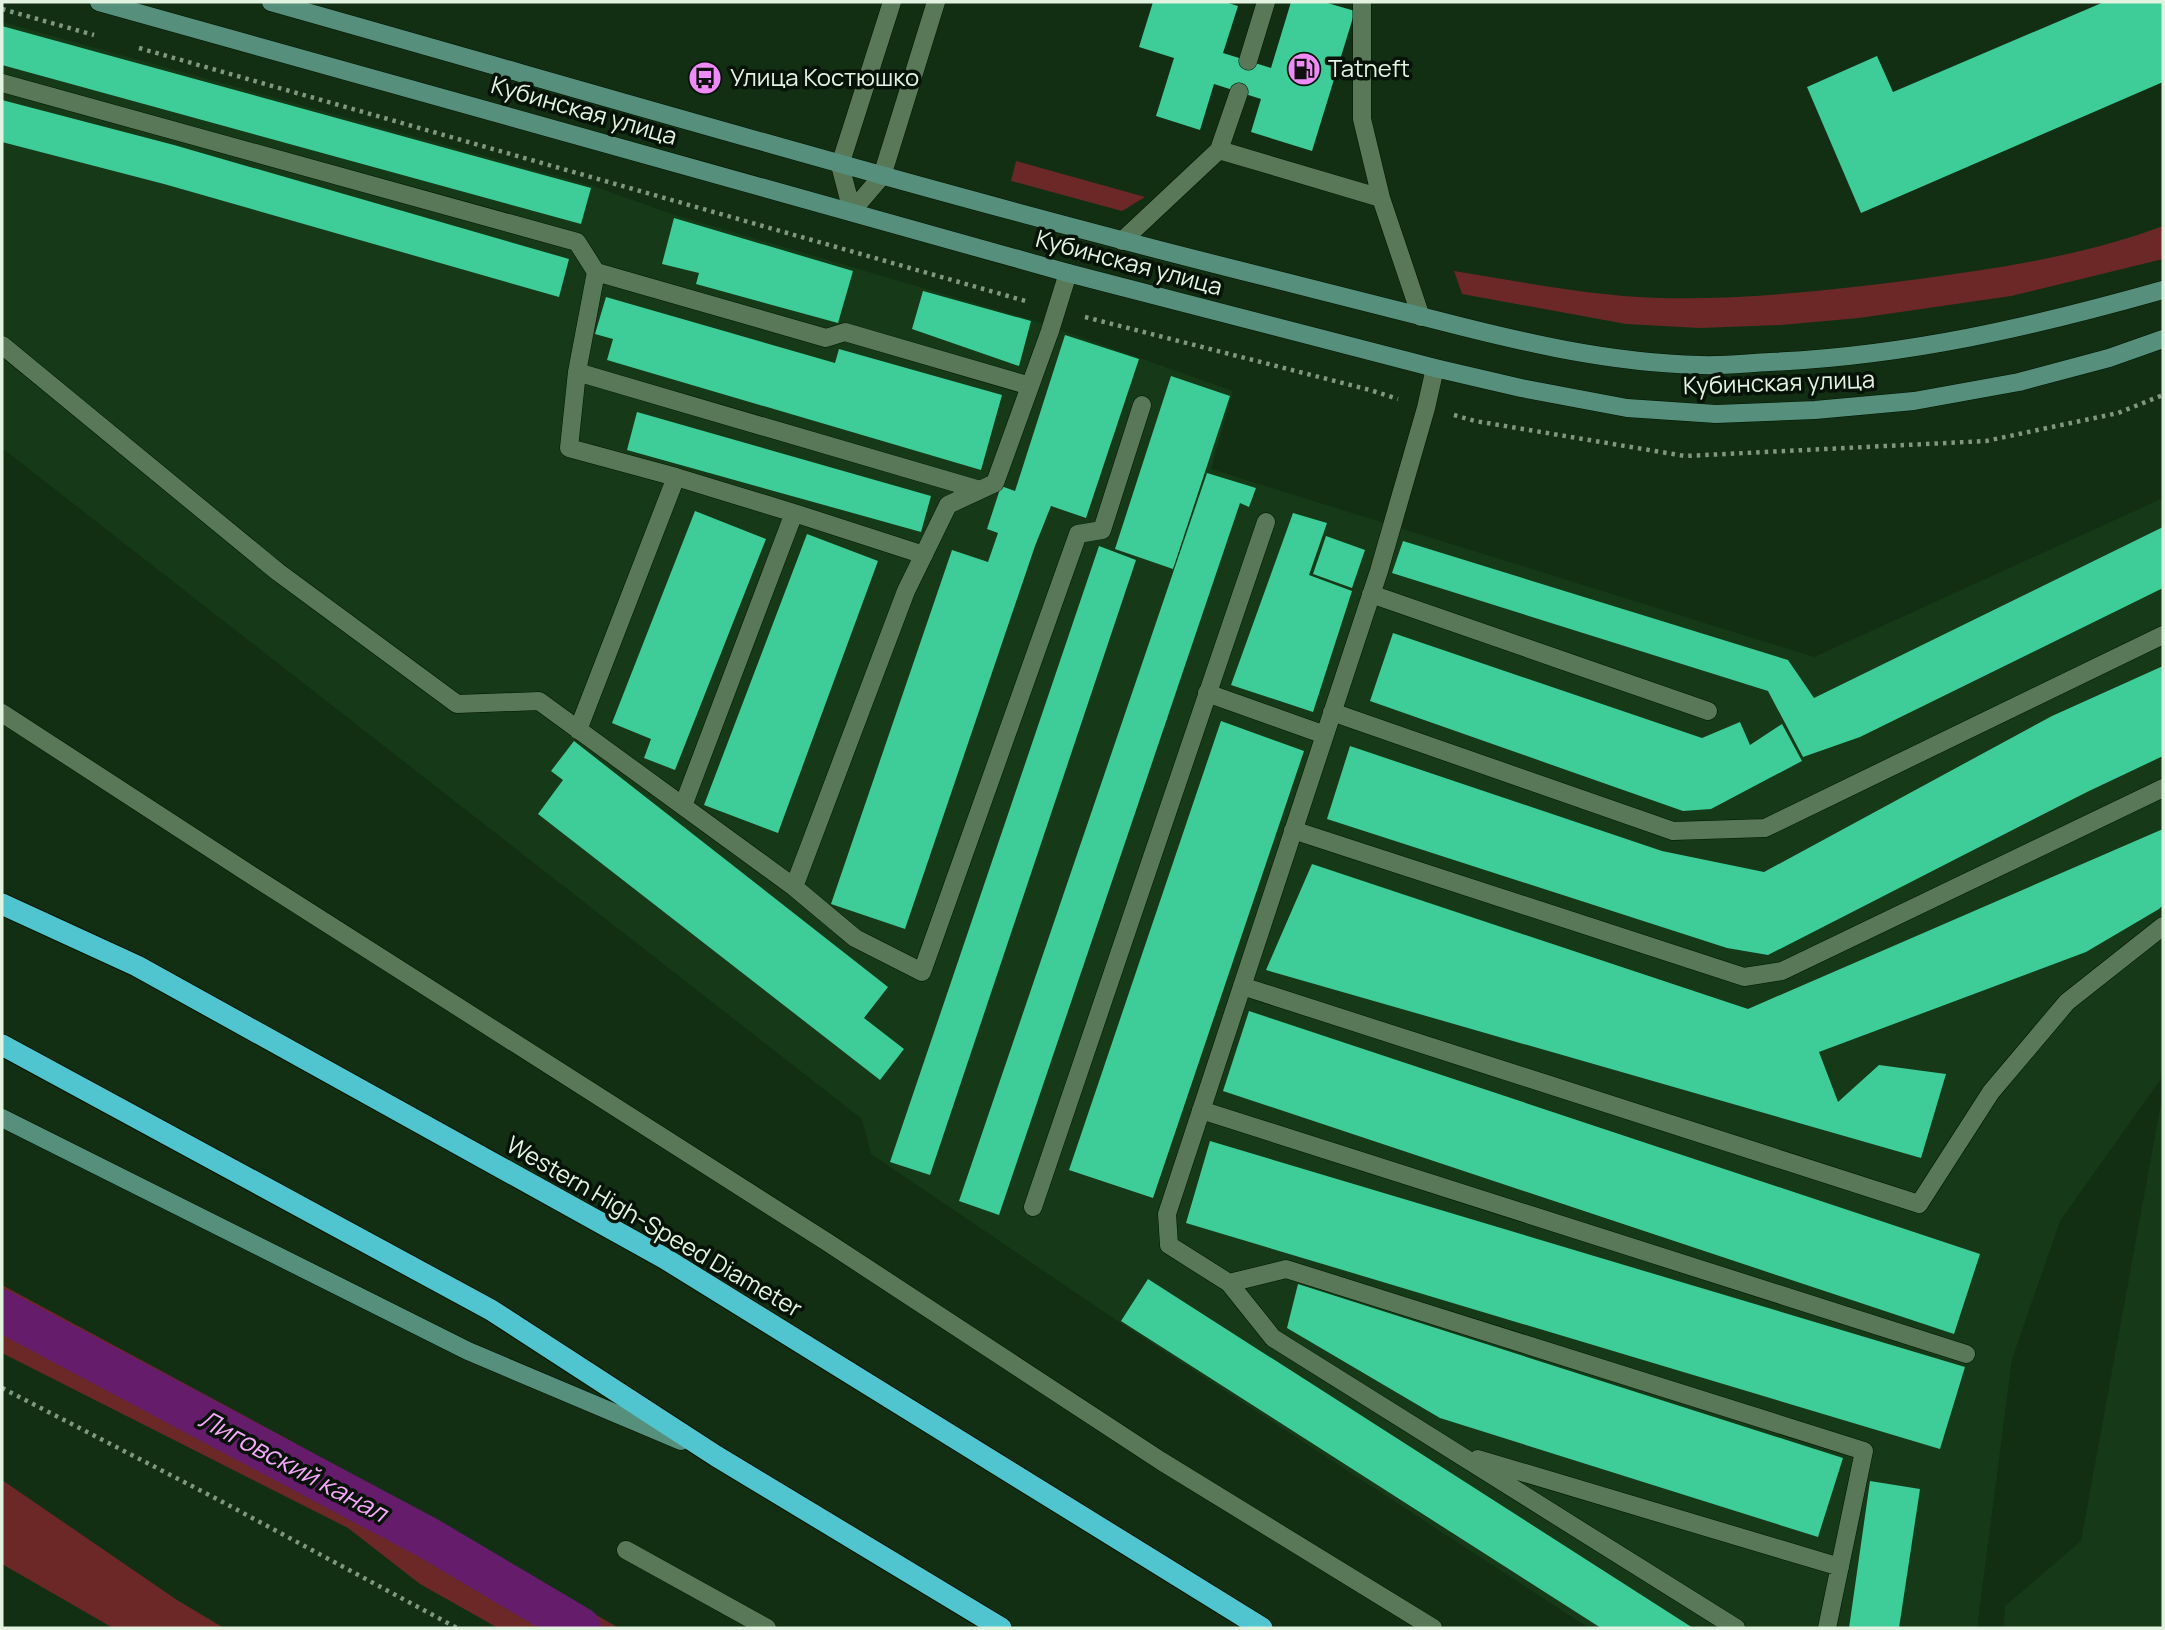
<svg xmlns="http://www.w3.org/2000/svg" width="2165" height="1630" viewBox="0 0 2165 1630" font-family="Manrope,sans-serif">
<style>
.built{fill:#163918}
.green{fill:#6b2827}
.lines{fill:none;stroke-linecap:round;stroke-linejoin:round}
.canal{stroke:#651d6b;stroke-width:42}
.building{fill:#3ecc99}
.lane-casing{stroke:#001600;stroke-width:19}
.street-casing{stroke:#001600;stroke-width:19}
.secondary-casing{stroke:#001600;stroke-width:19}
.highway-casing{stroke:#001600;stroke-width:23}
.path{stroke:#819781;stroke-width:4.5;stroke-dasharray:3.5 5;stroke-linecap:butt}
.lane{stroke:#597858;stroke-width:18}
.street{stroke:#597858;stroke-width:18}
.secondary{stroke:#568f7c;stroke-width:18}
.highway{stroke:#50c4cf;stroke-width:21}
.labels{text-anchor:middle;stroke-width:7;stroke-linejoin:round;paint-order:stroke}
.poi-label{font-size:24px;fill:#e2f3e1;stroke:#071308;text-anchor:start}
.street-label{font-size:24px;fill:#e2f3e1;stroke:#071308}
.water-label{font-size:26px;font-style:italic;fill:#f5a8fa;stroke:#071308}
</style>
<rect width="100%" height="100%" fill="#122f13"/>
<path class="built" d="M2,22L593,186L675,215L1032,320L1233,391L1211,469L1814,657L2163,498V1076L2060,1221L2012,1359L1977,1628H1589L1116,1320L871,1154L862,1119L2,448Z
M2163,1092V1628H2004L2005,1606L2081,1541Z"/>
<path class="green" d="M1016,161L1145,197L1122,211L1011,181Z
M2163,226V259L2011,296L1859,318L1781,325L1700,328L1626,324L1462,294L1454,271C1522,282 1591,296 1660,298C1747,300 1834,290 1919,279C2001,268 2086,255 2163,226Z
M2,1285L291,1441L619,1628H498L420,1584L348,1528L2,1353Z
M2,1480L177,1600L224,1628H113L2,1564Z"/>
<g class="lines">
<path class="canal" d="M2,1311L428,1538L580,1628"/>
</g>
<path class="building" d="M1153,2H1225L1238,6L1223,53L1271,68L1291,2H1324L1355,11L1312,151L1251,132L1261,99L1214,84L1200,130L1156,116L1174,58L1139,47Z
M2104,2H2163V82L1861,213L1807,87L1877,56L1893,92Z
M2,26L591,188L581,224L2,65Z
M2,100L174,145L569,259L559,297L164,184L2,142Z
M674,218L853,271L838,323L696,284L699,273L662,264Z
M923,291L1031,321L1019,366L912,329Z
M606,297L835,363L839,349L1002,395L981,470L607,360L613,339L595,334Z
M1065,335L1139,359L1086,518L1051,506L1035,546L905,929L831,904L952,550L988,562L998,533L987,529L1001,486L1015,491Z
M1171,376L1230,396L1173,569L1115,549Z
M637,412L931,496L921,532L627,450Z
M1207,473L1256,488L1249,507L1240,503L999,1215L959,1201Z
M695,511L766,539L675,770L644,758L651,739L612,723Z
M1293,513L1327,523L1309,575L1352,591L1313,712L1231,685Z
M2163,527V588L1860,737L1803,757L1768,691L1392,573L1403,541L1788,660L1814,698Z
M807,534L878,561L778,833L704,805Z
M1326,536L1365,550L1352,588L1313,574Z
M1099,546L1136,560L930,1175L890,1162Z
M1393,633L1702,738L1740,722L1750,745L1782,724L1802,761L1711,809L1683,811L1370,701Z
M2163,666V756L2087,792L1768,955L1727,948L1327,819L1350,746L1662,851L1764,872L2052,716Z
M1221,721L1304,751L1153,1198L1069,1170Z
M574,741L888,987L864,1018L904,1049L880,1080L538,814L563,780L551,771Z
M2163,829V905L2159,909L2086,952L1819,1052L1838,1102L1879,1065L1946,1074L1921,1158L1266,970L1312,864L1748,1009Z
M1249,1011L1980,1254L1954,1334L1223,1091Z
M1210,1141L1965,1367L1940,1449L1186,1223Z
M1148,1279L1693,1628H1601L1121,1321Z
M1298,1284L1843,1458L1818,1537L1440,1418L1287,1328Z
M1870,1481L1920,1489L1899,1628H1849Z"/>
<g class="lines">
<defs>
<path id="lane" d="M1362,2V119L1381,198L1421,317
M1248,61L1266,2
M2,83L577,242L596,272L577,372L980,490
M1219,150L1381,198
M1122,241L1219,150L1239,92
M596,272L826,338L845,332L1030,386
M2,345L278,572L457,704L539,701L794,887L906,591L948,505L995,483L1050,331L1068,273
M1435,368L1426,408L1379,571L1167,1214L1169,1245L1229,1283L1273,1338L1736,1628
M577,372L569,448L676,477
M1371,594L1708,711
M1207,693L1325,735
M1332,712L1673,831L1765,828L2163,635
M578,730L676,477L794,513
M683,806L794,513L924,555
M1293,830L1744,977L1782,971L2163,788
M794,887L855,938L922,972L1078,534L1102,530L1142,405
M1242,986L1919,1204L1991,1092L2067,1002L2163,926
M1201,1110L1966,1354
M1033,1207L1266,522
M1229,1283L1286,1269L1864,1451L1827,1628
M1478,1459L1840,1567
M626,1550L767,1628"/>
<path id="street" d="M852,211L882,176L936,2
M852,211L840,165L892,2
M2,713L248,873L827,1242L1161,1461L1433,1628"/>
<path id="secondary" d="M99,2L1068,273L1435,368L1521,388L1627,408L1716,414L1815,410L1914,401L2019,382L2109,358L2163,339
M271,2C594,93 916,189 1242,271C1305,287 1369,303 1432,319C1521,342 1609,363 1701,365C1724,366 1747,363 1770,362C1907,356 2032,327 2163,290
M2,1118L468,1351L681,1441"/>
<path id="highway" d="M2,904L137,966L664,1258L1262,1628
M2,1045L491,1310L716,1456L1001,1628"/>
</defs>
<use href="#lane" class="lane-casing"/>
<use href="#street" class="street-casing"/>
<use href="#secondary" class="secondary-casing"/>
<use href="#highway" class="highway-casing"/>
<path class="path" d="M2,9L94,35
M139,48L1029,302
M1085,317L1370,390L1398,399
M1454,415L1475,421L1685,456L1986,441L2118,413L2163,395
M2,1388L217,1499L457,1628"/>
<use href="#lane" class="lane"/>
<use href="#street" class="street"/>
<use href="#secondary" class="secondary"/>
<use href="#highway" class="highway"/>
</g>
<defs>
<symbol id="fuel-disc" viewBox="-11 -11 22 22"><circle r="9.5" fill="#ef8bf7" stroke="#071308"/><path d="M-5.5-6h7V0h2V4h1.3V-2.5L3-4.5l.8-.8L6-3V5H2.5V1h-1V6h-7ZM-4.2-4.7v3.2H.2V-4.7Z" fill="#111"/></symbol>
<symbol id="bus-disc" viewBox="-11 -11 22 22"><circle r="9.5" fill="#ef8bf7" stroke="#071308"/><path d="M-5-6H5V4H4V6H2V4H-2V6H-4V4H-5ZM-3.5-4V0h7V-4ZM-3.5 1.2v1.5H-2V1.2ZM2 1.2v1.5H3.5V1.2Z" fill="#111"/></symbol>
</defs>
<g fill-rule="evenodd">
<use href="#fuel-disc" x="1285" y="50" width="38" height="38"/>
<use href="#bus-disc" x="686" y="59" width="38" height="38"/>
</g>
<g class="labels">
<g class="poi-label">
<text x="1328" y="77">Tatneft</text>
<text x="730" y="86">Улица Костюшко</text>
</g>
<g class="street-label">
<text transform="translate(584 111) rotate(16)" y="8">Кубинская улица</text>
<text transform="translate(1129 263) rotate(15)" y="8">Кубинская улица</text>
<text transform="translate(1779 383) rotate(-2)" y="8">Кубинская улица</text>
<text transform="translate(654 1227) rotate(30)" y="8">Western High-Speed Diameter</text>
</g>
<g class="water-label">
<text transform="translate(293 1466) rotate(28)" y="9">Лиговский канал</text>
</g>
</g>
<rect width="2165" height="1630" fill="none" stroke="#e2f3e1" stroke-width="7"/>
</svg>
